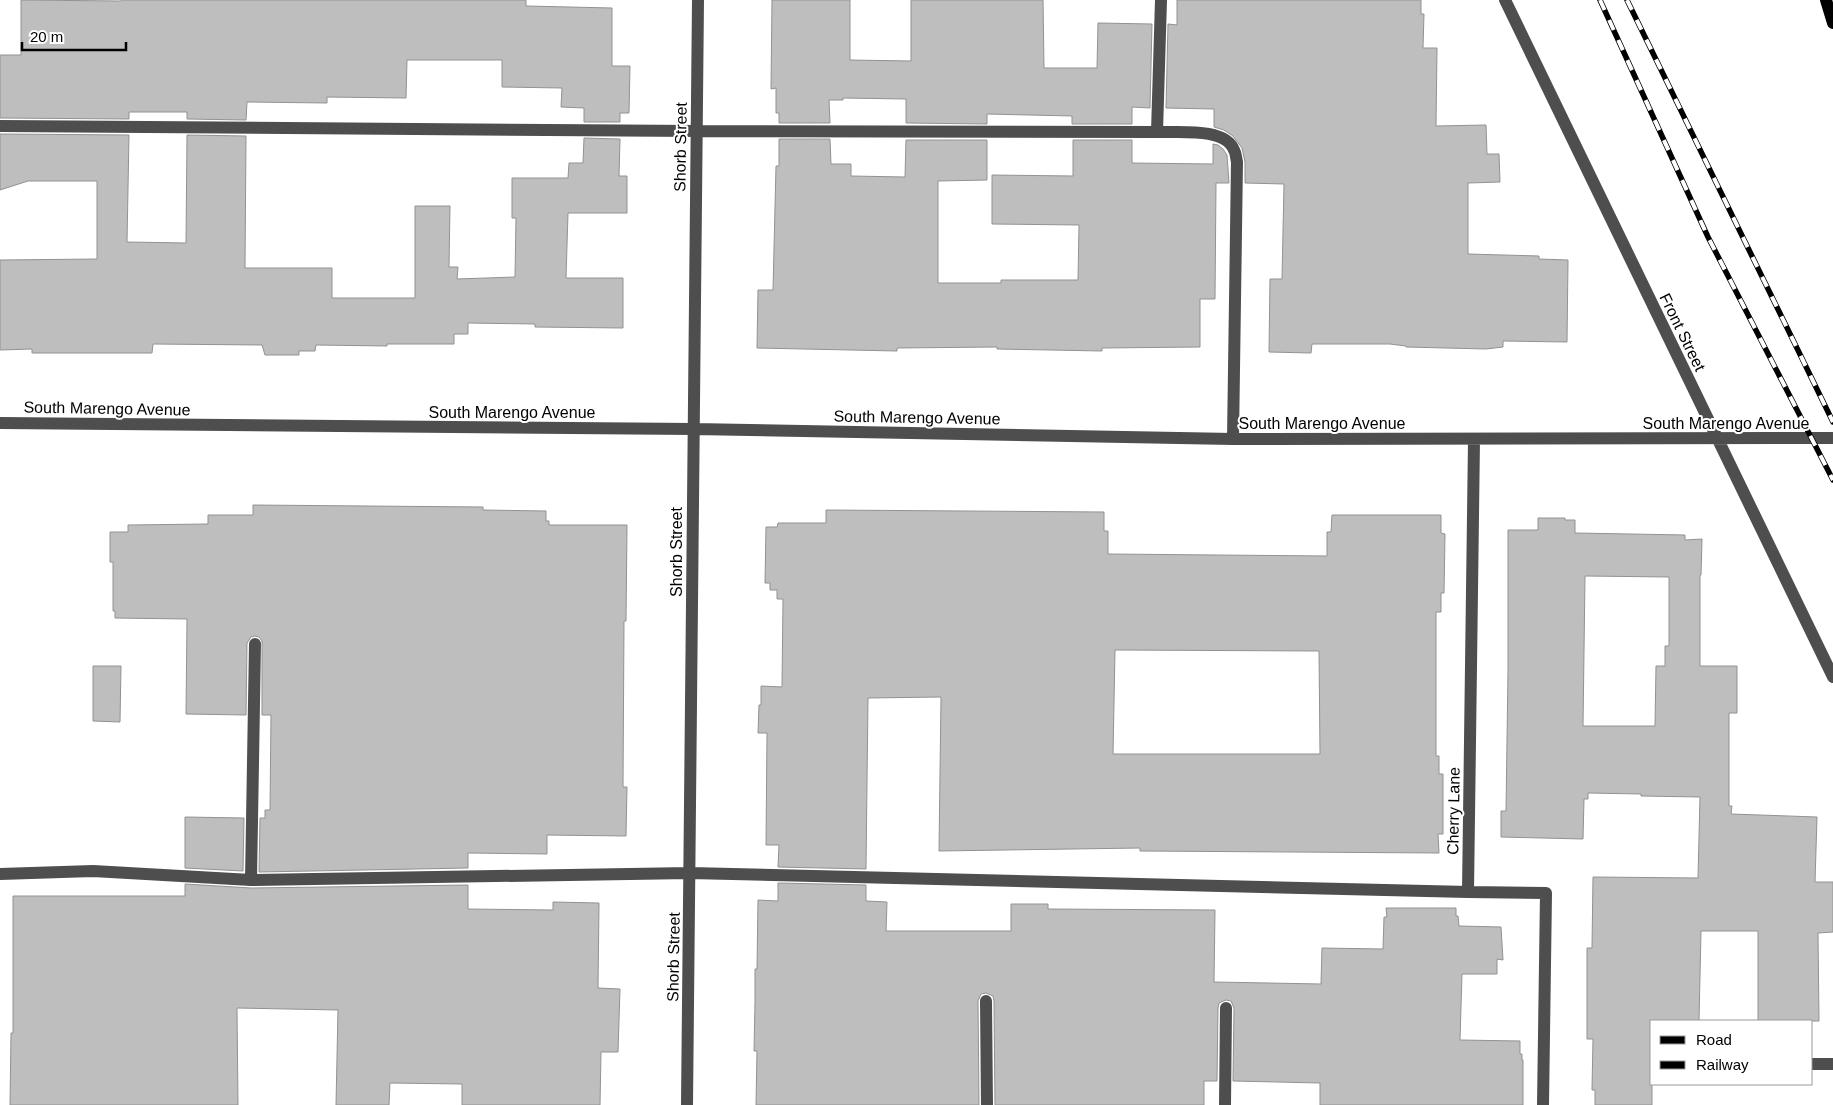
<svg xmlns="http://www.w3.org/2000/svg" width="1833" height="1105" viewBox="0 0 1833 1105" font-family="Arial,sans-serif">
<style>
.building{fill:#bebebe;stroke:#929292;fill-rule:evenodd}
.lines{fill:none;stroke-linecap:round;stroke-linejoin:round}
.minor{stroke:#4e4e4e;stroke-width:12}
.major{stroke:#000;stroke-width:12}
.rail-casing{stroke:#000;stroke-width:5.5}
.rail{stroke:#fff;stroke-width:4;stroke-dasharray:11;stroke-linecap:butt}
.labels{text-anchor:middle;stroke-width:4;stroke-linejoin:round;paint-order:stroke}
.street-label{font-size:16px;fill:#000;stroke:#fff}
</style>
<rect width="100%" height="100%" fill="#fff"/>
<path class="building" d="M21,0L121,1L122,0H526V6L612,8V66H630L629,113H620V122H584V108L561,107L562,88L502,87V60H407L406,98L327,97V103L247,102L246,120L187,119V112H129V119L0,118V55H21Z
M772,0H850V60L911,61V0H1043L1044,68H1097L1098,23L1152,24L1150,108L1132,107V124H1072V116L987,114V124L906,123V99L843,98V100H829L830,123H779V113H776V88L771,89Z
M1177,0H1421V14H1424L1423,48H1437L1436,126L1486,125L1487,154H1499L1500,182L1468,183V254L1539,256V259L1568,260L1567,342L1503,341V347L1486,349L1406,347V346L1390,344H1312L1311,353L1269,352L1270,279H1282L1284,184L1245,183V162L1242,148L1233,136L1224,130L1214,127V109L1166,108L1168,24L1177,25Z
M0,134L129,135L127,242L186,243L187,135L246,136L245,268H332V298H415V206H450L449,267H458L457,279L515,277L516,218H512V178H568L569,163H583L584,138L620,139L619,176H627V213H568L566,278H623V328L535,327V324L468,323V334H454V344H387V346L316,345L315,351H299V355H265L262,345L153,344L152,353H32V349L0,350V260L97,259V181H28L0,190Z
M779,139H830L831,164H851V176L905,177L906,140H987V180L938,181V283H1001V280H1078L1079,225L992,224V175L1073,176V140H1132V163L1213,164V144L1218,145L1223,149L1227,155L1229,183H1216L1215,299H1200V347L1102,348V351L997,349V347L897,348V351L757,348L758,290H773L776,166H779Z
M253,505L483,507V510L546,511V521H549V525H627L626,621H624L623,787H627L626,836L547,835V854L468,853V868L259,872L260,818H265V810H270L271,715H262V641L259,637L255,636L251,637L247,643L246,715L186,714L187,619L115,618V611H113V562H110V532H128V525L208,524V515H253Z
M826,510L1104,512V531H1108V554L1327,556V532H1331L1332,515H1441V533L1445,534L1444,593H1441V612H1436V756H1439V774H1443V834H1438L1439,853L1140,851V848L939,851L941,697L868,698L866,869L778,867L779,845H766L767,733H758L759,705H761V686L782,687L783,599H777V590H770V583H765L766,527H777L778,523H826ZM1115,650L1319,651L1320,754H1113Z
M1538,518H1565V520H1575V533L1685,535V540L1702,539L1701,575H1700V666H1737V713H1729V806H1732L1731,814L1817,817L1815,882H1833V932L1818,933L1819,1021H1758V931H1701L1699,1021H1652V1105H1595V1090H1592L1593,1039H1587V948H1592L1593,877L1698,878L1700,797L1641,796V794L1588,793V799H1584L1583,839L1501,837V811H1506L1508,671V530H1538ZM1585,576L1669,577V646H1665V666H1656L1655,726H1583Z
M93,666H121L120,722L93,721Z
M185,817L244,818L243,871L185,868Z
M778,883L866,885V901L887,902L886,931H1011V904H1048V909L1215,910L1214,982L1321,984L1322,948L1383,949L1384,917H1387L1386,908H1456V916H1458L1459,926L1501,927L1503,960L1497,959V974H1462L1460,1040L1520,1041V1054H1522V1060H1523V1105H1320V1083L1233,1081L1234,1008L1231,1001L1226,1000L1219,1003L1218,1008L1217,1081H1204V1105H995L994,1001L993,996L986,993L981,994L978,1001L979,1105H756L757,1051H754L755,1002V969H757L758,900L778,901Z
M185,884L251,888L468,885V909L553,910V902L599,903L598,988L620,989L618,1052H601L600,1105H462V1084L390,1083L389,1105H336L338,1010L237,1008L238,1105H10L11,1033H13V896H185Z"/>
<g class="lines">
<path class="minor" d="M1505,0L1833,677
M0,126L697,131L1157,132C1178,133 1225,127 1234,150C1236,153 1236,158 1237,162L1233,439
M1157,132L1161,0
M0,423L694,429L1233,439L1833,438
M1474,440L1468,892L1546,893L1543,1105
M0,874L93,871L251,880L690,873L1468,892
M251,880L255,644
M986,1001L987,1105
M1812,1064H1833
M687,1105L698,0
M1225,1105L1226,1008"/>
<path class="major" d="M1826,0L1833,23"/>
<defs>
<path id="rail" d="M1600,0L1708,237L1833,480
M1627,0L1833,422"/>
</defs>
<use href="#rail" class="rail-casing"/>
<use href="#rail" class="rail"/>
</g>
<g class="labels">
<g class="street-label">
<text transform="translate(680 147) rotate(-89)" y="6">Shorb Street</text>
<text transform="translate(1683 332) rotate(64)" y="6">Front Street</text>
<text transform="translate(107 408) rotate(1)" y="6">South Marengo Avenue</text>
<text x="512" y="418">South Marengo Avenue</text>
<text transform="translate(917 417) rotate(1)" y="6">South Marengo Avenue</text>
<text x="1322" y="429">South Marengo Avenue</text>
<text x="1726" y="429">South Marengo Avenue</text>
<text transform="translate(676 552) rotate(-90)" y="6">Shorb Street</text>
<text transform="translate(1453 811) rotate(-89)" y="6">Cherry Lane</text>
<text transform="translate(673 957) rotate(-89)" y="6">Shorb Street</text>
</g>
</g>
<rect x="1650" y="1020" width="162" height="65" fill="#ffffff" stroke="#999999"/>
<rect x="1660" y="1036" width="25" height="8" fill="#000000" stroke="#999999"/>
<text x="1696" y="1045" font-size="15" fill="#000000">Road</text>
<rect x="1660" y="1061" width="25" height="8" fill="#000000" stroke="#999999"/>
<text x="1696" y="1070" font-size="15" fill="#000000">Railway</text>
<path d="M22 42v8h104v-8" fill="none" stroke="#000000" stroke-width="2.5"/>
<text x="30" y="42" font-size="15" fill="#000000" stroke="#ffffff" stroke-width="4" paint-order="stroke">20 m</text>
</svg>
